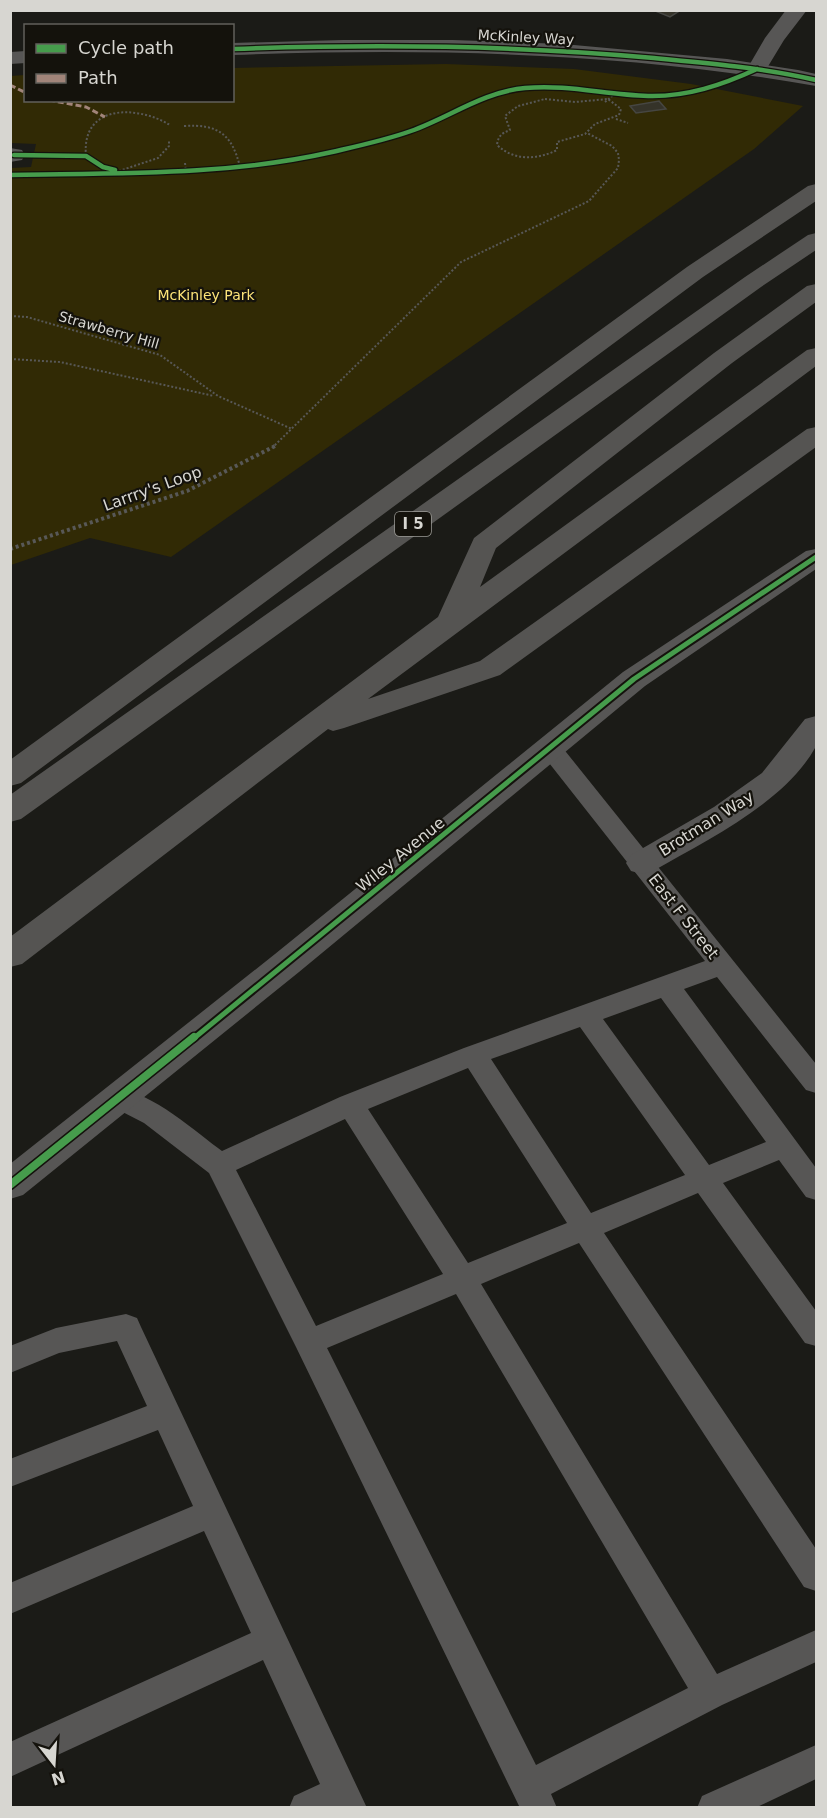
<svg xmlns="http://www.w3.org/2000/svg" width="827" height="1818" viewBox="0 0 827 1818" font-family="'DejaVu Sans',sans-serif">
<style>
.green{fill:#312a05}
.building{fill:#353329;stroke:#464642;stroke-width:1.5}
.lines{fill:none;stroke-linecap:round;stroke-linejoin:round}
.path-far1{stroke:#585857;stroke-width:2;stroke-dasharray:2 2;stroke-linecap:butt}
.path{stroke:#585857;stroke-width:4;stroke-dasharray:3 3;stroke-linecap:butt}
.service{fill:#575655;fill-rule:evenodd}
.minor{fill:#575655;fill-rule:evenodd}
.tertiary{fill:#575655;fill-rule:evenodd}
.motorway{fill:#555452;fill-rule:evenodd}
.quiet{stroke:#a18479;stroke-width:3;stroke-dasharray:6 3;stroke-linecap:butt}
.cycleway-far2-casing{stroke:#14120c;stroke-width:7}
.cycleway-far1-casing{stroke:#14120c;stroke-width:9}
.cycleway-casing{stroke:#14120c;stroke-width:11}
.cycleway-far2{stroke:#469c4c;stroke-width:4.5}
.cycleway-far1{stroke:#469c4c;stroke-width:5}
.cycleway{stroke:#469c4c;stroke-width:8}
.labels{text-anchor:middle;stroke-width:4.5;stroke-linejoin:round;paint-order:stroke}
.far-street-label{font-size:14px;fill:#d7d6d1;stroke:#14120c}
.far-park-label{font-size:14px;fill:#fde479;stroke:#14120c}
.shield{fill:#14120c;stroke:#9c9b96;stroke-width:1.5}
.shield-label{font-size:15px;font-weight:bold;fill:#d7d6d1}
.street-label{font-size:16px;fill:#d7d6d1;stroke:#14120c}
</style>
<rect width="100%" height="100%" fill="#1b1b17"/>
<path class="green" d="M446,64L574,69L691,84L803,106L754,149L171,557L90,538L11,565V168L31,167L36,144L11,143L10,76L25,75L26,100H232L233,68Z"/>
<path class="building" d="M653,10H681L670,17Z
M659,101L666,109L636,113L630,106Z"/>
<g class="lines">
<path class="path-far1" d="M545,99L575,102L608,99L621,109L619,115L595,124L585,134L557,142V150C537,160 514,161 497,145C498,136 502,133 510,130L505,116L518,106Z
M605,102L617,92
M616,119L628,123
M184,126C218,124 232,134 240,167
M86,156C81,104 137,105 170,125
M185,163L186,172
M119,171L158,158L169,146V141
M10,316L27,317L160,355L218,396L292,429
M10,359L60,362L214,396
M272,448L461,262L589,201L618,168L619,160L618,153L612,146L587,133"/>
<path class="path" d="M10,549L187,491L275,446"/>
<path class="service" d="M550,740L558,742L816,1064V1093L806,1090L717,977L684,989L816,1168V1200L806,1197L779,1160L723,1183L816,1311V1346L805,1343L698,1193L604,1233L816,1549V1591L804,1587L579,1243L481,1284L717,1674L816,1630V1662L722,1705L551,1794L557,1808H520L296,1347L209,1173L144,1123L109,1105L105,1098L109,1091C140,1081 197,1133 222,1151L340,1097L464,1048L705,961L542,754L538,748L542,742ZM661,998L766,1142L709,1165L603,1019ZM580,1027L685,1175L591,1213L491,1059ZM468,1068L567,1223L468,1263L368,1109ZM345,1119L443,1274L316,1326L236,1170ZM456,1294L688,1688L536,1765L327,1348Z
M126,1314L137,1318L141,1327L367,1808H289L294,1796L320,1784L263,1660L10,1777V1742L251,1633L204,1531L10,1614V1583L193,1506L158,1430L10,1487V1459L147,1406L117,1341L59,1353L10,1373V1346L56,1328Z
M816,1745V1779L755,1808H697L702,1796Z"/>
<path class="minor" d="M786,10H807L784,40L764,73L757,75L750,73L747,69L765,38Z
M10,148L22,150L25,155L22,160L10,162Z
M816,716C817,724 819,741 815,748C784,803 707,840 653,871L642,874L631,871L626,863L631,855L714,807L762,773L805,719Z"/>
<path class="tertiary" d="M343,40H453L563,44L727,59L798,70L816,74V86C624,52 428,48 232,55V43Z
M26,51V63L10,64V52Z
M816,549V569L645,686L299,972L23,1195L10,1199V1164L275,954L623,672L806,551Z"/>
<path class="motorway" d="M816,184V201L703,277L21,783L10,786V760L687,267L808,186Z
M816,233V250L761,287L21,819L10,822V795L745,277L808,235Z
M816,284V302L732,363L496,548L480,587L807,350L816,348V366L368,699L480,661L807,429L816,427V447L500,675L344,728L333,731L328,729L22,964L10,967V937L438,617L474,538L714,353L807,286Z"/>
<path class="quiet" d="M10,85L26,93
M49,100L86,107L105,117"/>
<defs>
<path id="cycleway-far2" d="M232,49C373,44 514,45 654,58C708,63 763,68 816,80
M14,155L86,156L103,167L115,170
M10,175C118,173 226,176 332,152C358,146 386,140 411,131C450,117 483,92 525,88C567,84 606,95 648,96C687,97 722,85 757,69"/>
<path id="cycleway-far1" d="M193,1039L634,679L816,557"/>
<path id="cycleway" d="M10,1185L194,1037"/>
</defs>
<use href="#cycleway-far2" class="cycleway-far2-casing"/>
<use href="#cycleway-far1" class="cycleway-far1-casing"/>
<use href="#cycleway" class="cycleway-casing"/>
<use href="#cycleway-far2" class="cycleway-far2"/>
<use href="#cycleway-far1" class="cycleway-far1"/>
<use href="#cycleway" class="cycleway"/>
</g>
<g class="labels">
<g class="far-street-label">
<text transform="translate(526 37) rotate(3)" y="5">McKinley Way</text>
<text transform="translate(109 330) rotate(16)" y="5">Strawberry Hill</text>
</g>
<g class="far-park-label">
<text x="206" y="300">McKinley Park</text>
</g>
<rect class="shield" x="395" y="512" width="36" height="24" rx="4.5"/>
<g class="shield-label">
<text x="413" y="529">I 5</text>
</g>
<g class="street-label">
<text transform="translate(152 488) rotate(-20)" y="6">Larrry's Loop</text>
<text transform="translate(706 823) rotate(-32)" y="6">Brotman Way</text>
<text transform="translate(400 854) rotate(-39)" y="6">Wiley Avenue</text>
<text transform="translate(684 916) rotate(52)" y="6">East F Street</text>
</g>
</g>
<rect width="827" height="1818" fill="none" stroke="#d7d6d1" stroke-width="24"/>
<rect x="24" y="24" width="210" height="78" fill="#14120c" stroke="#62605b" stroke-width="1.5"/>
<rect x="36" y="44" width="30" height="9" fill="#469c4c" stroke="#62605b" stroke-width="1.5"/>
<text x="78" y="54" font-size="18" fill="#d7d6d1">Cycle path</text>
<rect x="36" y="74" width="30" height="9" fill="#a18479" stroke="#62605b" stroke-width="1.5"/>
<text x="78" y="84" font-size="18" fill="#d7d6d1">Path</text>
<g transform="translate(54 1764) rotate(163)" stroke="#14120c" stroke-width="4.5" paint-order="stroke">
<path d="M0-4.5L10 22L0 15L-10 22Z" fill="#d7d6d1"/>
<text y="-9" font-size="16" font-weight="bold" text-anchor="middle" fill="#d7d6d1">N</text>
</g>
</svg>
